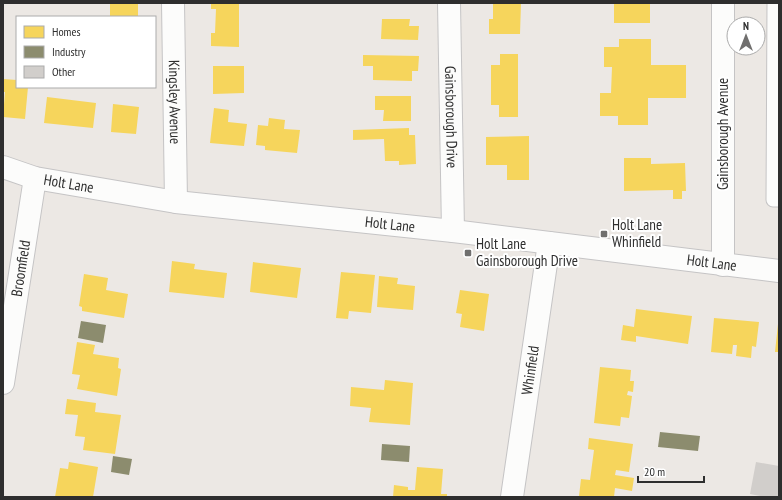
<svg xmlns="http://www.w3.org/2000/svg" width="782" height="500" viewBox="0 0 782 500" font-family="'PT Sans Narrow',sans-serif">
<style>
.homes{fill:#f6d55c}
.industry{fill:#8c8c6e}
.building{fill:#d1cecb}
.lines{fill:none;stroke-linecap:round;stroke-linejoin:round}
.lane-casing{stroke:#c5c4c5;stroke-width:15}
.street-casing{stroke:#c5c4c5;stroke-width:24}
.lane{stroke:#fcfcfb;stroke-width:13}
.street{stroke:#fcfcfb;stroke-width:22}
.poi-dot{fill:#706f6e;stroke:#fff;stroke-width:1.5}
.labels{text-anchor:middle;stroke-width:4;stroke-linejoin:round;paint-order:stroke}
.street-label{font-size:15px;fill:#2e2e2e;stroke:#fff}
.poi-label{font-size:15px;fill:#2e2e2e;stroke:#fff;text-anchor:start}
</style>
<rect width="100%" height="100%" fill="#ece8e4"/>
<path class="homes" d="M110,3H138V17H110Z
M211,3H239V47L211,46V33H215L216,9H211Z
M493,3H521L520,34H489V19H493Z
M614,3H650V23H614Z
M382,19H410L409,26H419L418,40L381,39Z
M619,39H651V65H686V98H648V125H618V116H600V93H611L612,67H604V47H619Z
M500,54H518V117H499V105H491V65H500Z
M363,55L419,56L418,71H412V81L373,80V66H363Z
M213,66H244V93L213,94Z
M3,79L17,80V87H28L25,119L3,117L5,92H3Z
M375,96H411V121H383L384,110H375Z
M47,97L96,103L93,128L44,123Z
M113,104L139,107L136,134L111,132Z
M214,108L229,110L228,122L247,124L244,146L210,143Z
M269,118L285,120L284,129L300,130L297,153L265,150V146L256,145L258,125L268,126Z
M409,128V135H415L416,164L399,165V161H385L384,139L353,140V130Z
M529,136V180H507V165H486V137Z
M624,158H651V164L685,163L686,191H682V199H673V190L624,191Z
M172,261L195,264L194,269L227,273L224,298L169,292Z
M253,262L301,268L297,298L250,292Z
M341,272L375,275L371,313L349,311L348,319L336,318Z
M84,274L108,278L106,290L128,294L124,318L82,311V307L79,306Z
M379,276L398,278L397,284L415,286L413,310L377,307Z
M460,290L489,294L484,331L460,327L462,314L456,313Z
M636,309L692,316L688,344L636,336V342L621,340L623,325L634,327Z
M714,318L759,322L756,347L752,346L751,358L736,356L737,345H733L732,354L711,352Z
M778,324H779V352H775Z
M77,342L95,345L93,354L119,358L118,368L121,369L117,396L77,389L80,375L72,374Z
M600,367L631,370L630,381H634L633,392L628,391L627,395L632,396L629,418L621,417L620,426L594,423Z
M385,380L413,383L410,425L369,422L371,408L350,406L351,387L384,390Z
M67,399L96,403L95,412L121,415L115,454L83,450L85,437L75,436L78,415L65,414Z
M589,438L633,444L629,472L616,470L615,475L634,478L632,491L615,488L614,497H588L579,496L581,479L590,480L594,450L588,449Z
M69,462L98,467L93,497H55L60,468L68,469Z
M417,467L443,469L441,494H447V497H393L394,485L408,487V490H415Z"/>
<path class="industry" d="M81,321L106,325L103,343L78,338Z
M660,432L700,436L698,451L658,447Z
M382,444L410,446L409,462L381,460Z
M113,456L132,459L129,475L111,472Z"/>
<path class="building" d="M756,462L779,466V497H765L750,494Z"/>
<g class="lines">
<defs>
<path id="lane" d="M774,3L773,200H779"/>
<g id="street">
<path id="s1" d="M173,3L176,202"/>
<path id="s2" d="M449,3L453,231"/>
<path d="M723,3V265"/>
<path id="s3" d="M3,167L35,178L176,202L453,231L779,271"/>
<path id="s4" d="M3,383L35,178"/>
<path id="s5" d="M512,497L549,243"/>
</g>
</defs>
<use href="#lane" class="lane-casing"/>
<use href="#street" class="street-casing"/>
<use href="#lane" class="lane"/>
<use href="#street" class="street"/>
</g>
<g class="poi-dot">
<rect x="600" y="230" width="8" height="8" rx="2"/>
<rect x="464" y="249" width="8" height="8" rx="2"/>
</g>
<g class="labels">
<g class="street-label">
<text dy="5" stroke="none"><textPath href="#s1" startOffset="99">Kingsley Avenue</textPath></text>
<text dy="5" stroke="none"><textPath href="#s2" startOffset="114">Gainsborough Drive</textPath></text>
<text transform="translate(723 134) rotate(-90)" y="5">Gainsborough Avenue</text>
<text dy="5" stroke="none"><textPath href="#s3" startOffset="68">Holt Lane</textPath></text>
<text dy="5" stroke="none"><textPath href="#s3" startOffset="392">Holt Lane</textPath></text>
<text dy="5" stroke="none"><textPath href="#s3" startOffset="716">Holt Lane</textPath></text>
<text dy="5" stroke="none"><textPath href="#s4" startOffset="116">Broomfield</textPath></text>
<text dy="5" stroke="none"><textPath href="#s5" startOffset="128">Whinfield</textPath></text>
</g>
<g class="poi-label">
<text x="612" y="230">Holt Lane<tspan x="612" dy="17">Whinfield</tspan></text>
<text x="476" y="249">Holt Lane<tspan x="476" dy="17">Gainsborough Drive</tspan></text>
</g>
</g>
<rect width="782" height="500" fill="none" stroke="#2e2e2e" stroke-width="8"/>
<rect x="16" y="16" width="140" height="72" fill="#ffffff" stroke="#ababab"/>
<rect x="24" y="26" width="20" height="12" fill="#f6d55c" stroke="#ababab"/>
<text x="52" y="36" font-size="12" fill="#2e2e2e">Homes</text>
<rect x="24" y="46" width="20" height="12" fill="#8c8c6e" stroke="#ababab"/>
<text x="52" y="56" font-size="12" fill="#2e2e2e">Industry</text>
<rect x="24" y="66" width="20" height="12" fill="#d1cecb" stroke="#ababab"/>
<text x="52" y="76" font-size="12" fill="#2e2e2e">Other</text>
<g transform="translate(746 36)"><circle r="19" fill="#ffffff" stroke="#ababab"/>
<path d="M0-3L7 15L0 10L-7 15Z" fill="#706f6e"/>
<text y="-6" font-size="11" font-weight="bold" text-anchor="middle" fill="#2e2e2e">N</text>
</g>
<path d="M638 476v6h66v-6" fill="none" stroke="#2e2e2e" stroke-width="2"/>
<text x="644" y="476" font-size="12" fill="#2e2e2e" stroke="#ffffff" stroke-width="3" paint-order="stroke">20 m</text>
</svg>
